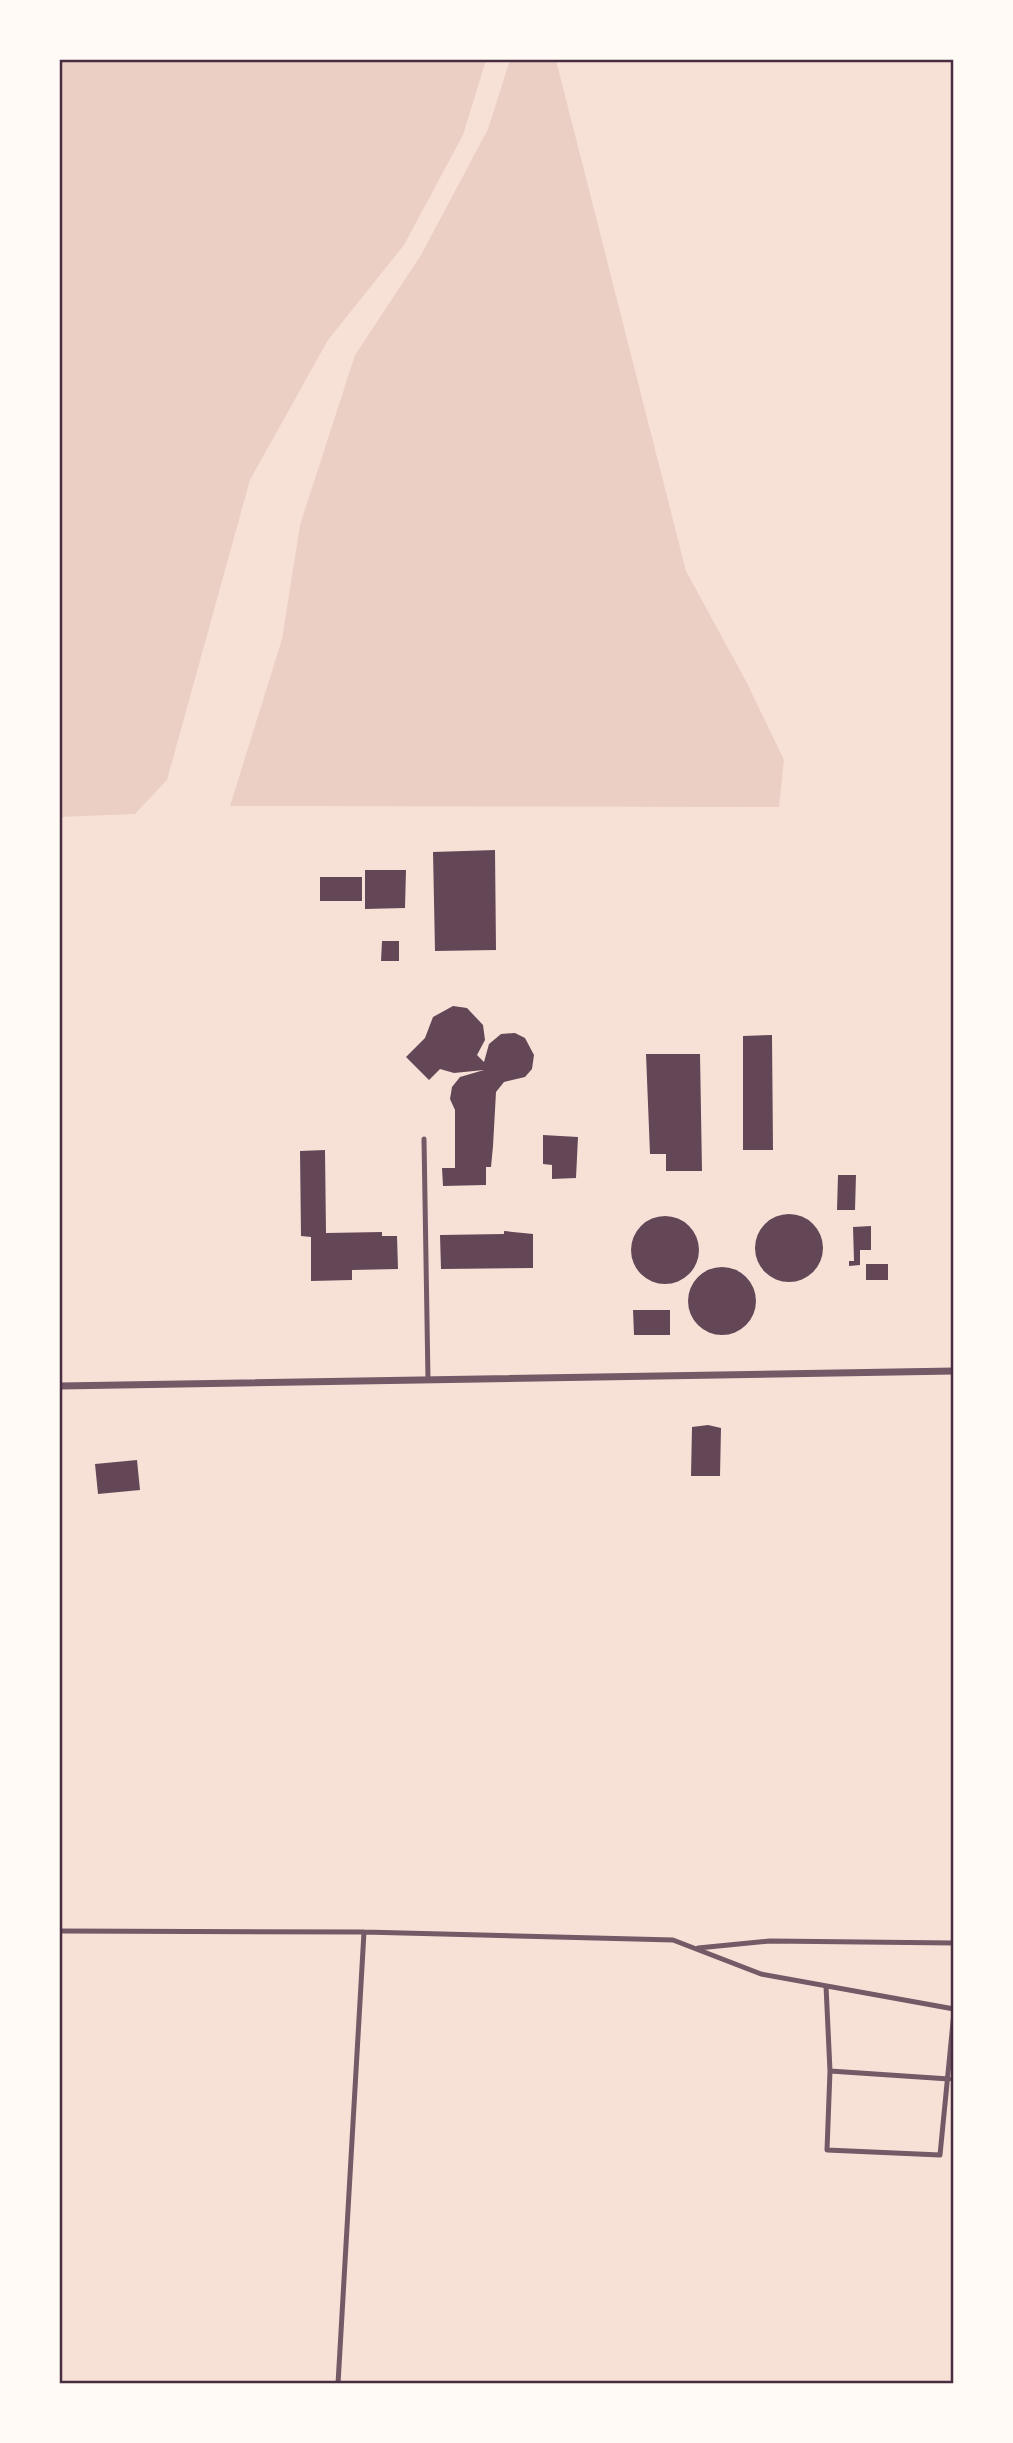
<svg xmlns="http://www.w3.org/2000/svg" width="1013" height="2443" viewBox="0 0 1013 2443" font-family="'Exo 2',sans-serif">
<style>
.green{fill:#ebcfc5}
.building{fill:#644757}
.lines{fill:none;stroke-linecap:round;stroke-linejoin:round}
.service{stroke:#755966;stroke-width:5}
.minor{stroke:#755966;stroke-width:7}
.neatline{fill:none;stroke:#4a2c40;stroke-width:2.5}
</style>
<rect width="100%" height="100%" fill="#f7e1d7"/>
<path class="green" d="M60,60H486L463,135L404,245L328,340L250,480L167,780L135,814L60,817Z
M510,60H556L686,571L747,683L784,760L779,807L230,806L282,639L300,525L355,355L421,255L488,129Z"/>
<path class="building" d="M495,850L496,950L435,951L433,852Z
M365,870H406L405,908L365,909Z
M320,877H362V901H320Z
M382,941H399V961H381Z
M453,1006L467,1008L483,1025L485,1040L477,1055L484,1062L489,1044L501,1034L515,1033L525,1038L534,1055L532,1069L525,1077L504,1082L496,1092L493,1146L491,1167H486V1185L443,1186L442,1168H455V1110L450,1099L452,1087L460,1077L484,1070L454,1073L440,1069L429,1080L406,1057L425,1038L433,1017Z
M772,1035L773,1150H743V1036Z
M646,1054H700L702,1171H666V1154H650Z
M543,1135L578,1137L576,1178L552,1179V1165L543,1164Z
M325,1150L326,1233L382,1232V1236H397L398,1269L352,1270V1280L311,1281V1237L301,1236L300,1151Z
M838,1175H856L855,1210H837Z
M755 1248a34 34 0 1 1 68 0a34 34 0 1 1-68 0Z
M631 1250a34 34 0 1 1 68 0a34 34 0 1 1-68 0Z
M871,1226V1250H860V1265L849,1266V1261H854L853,1227Z
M504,1231L533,1234V1268L441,1269L440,1235L504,1234Z
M866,1264H888V1280H866Z
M688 1301a34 34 0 1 1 68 0a34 34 0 1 1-68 0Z
M633,1310H670V1335H634Z
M708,1425L721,1428L720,1476H691L692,1427Z
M137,1460L140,1490L98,1494L95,1464Z"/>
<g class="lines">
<path class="service" d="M424,1139L428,1380
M60,1931L364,1932L673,1940L761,1974L954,2009
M698,1948L770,1941L954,1943
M826,1986L830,2071L827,2150L940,2155L954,2012
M830,2071L949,2079
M338,2384L364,1932"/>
<path class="minor" d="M60,1386L954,1371"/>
</g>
<rect width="1013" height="2443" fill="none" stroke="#fffaf5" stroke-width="122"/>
<rect x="61" y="61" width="891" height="2321" class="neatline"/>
</svg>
